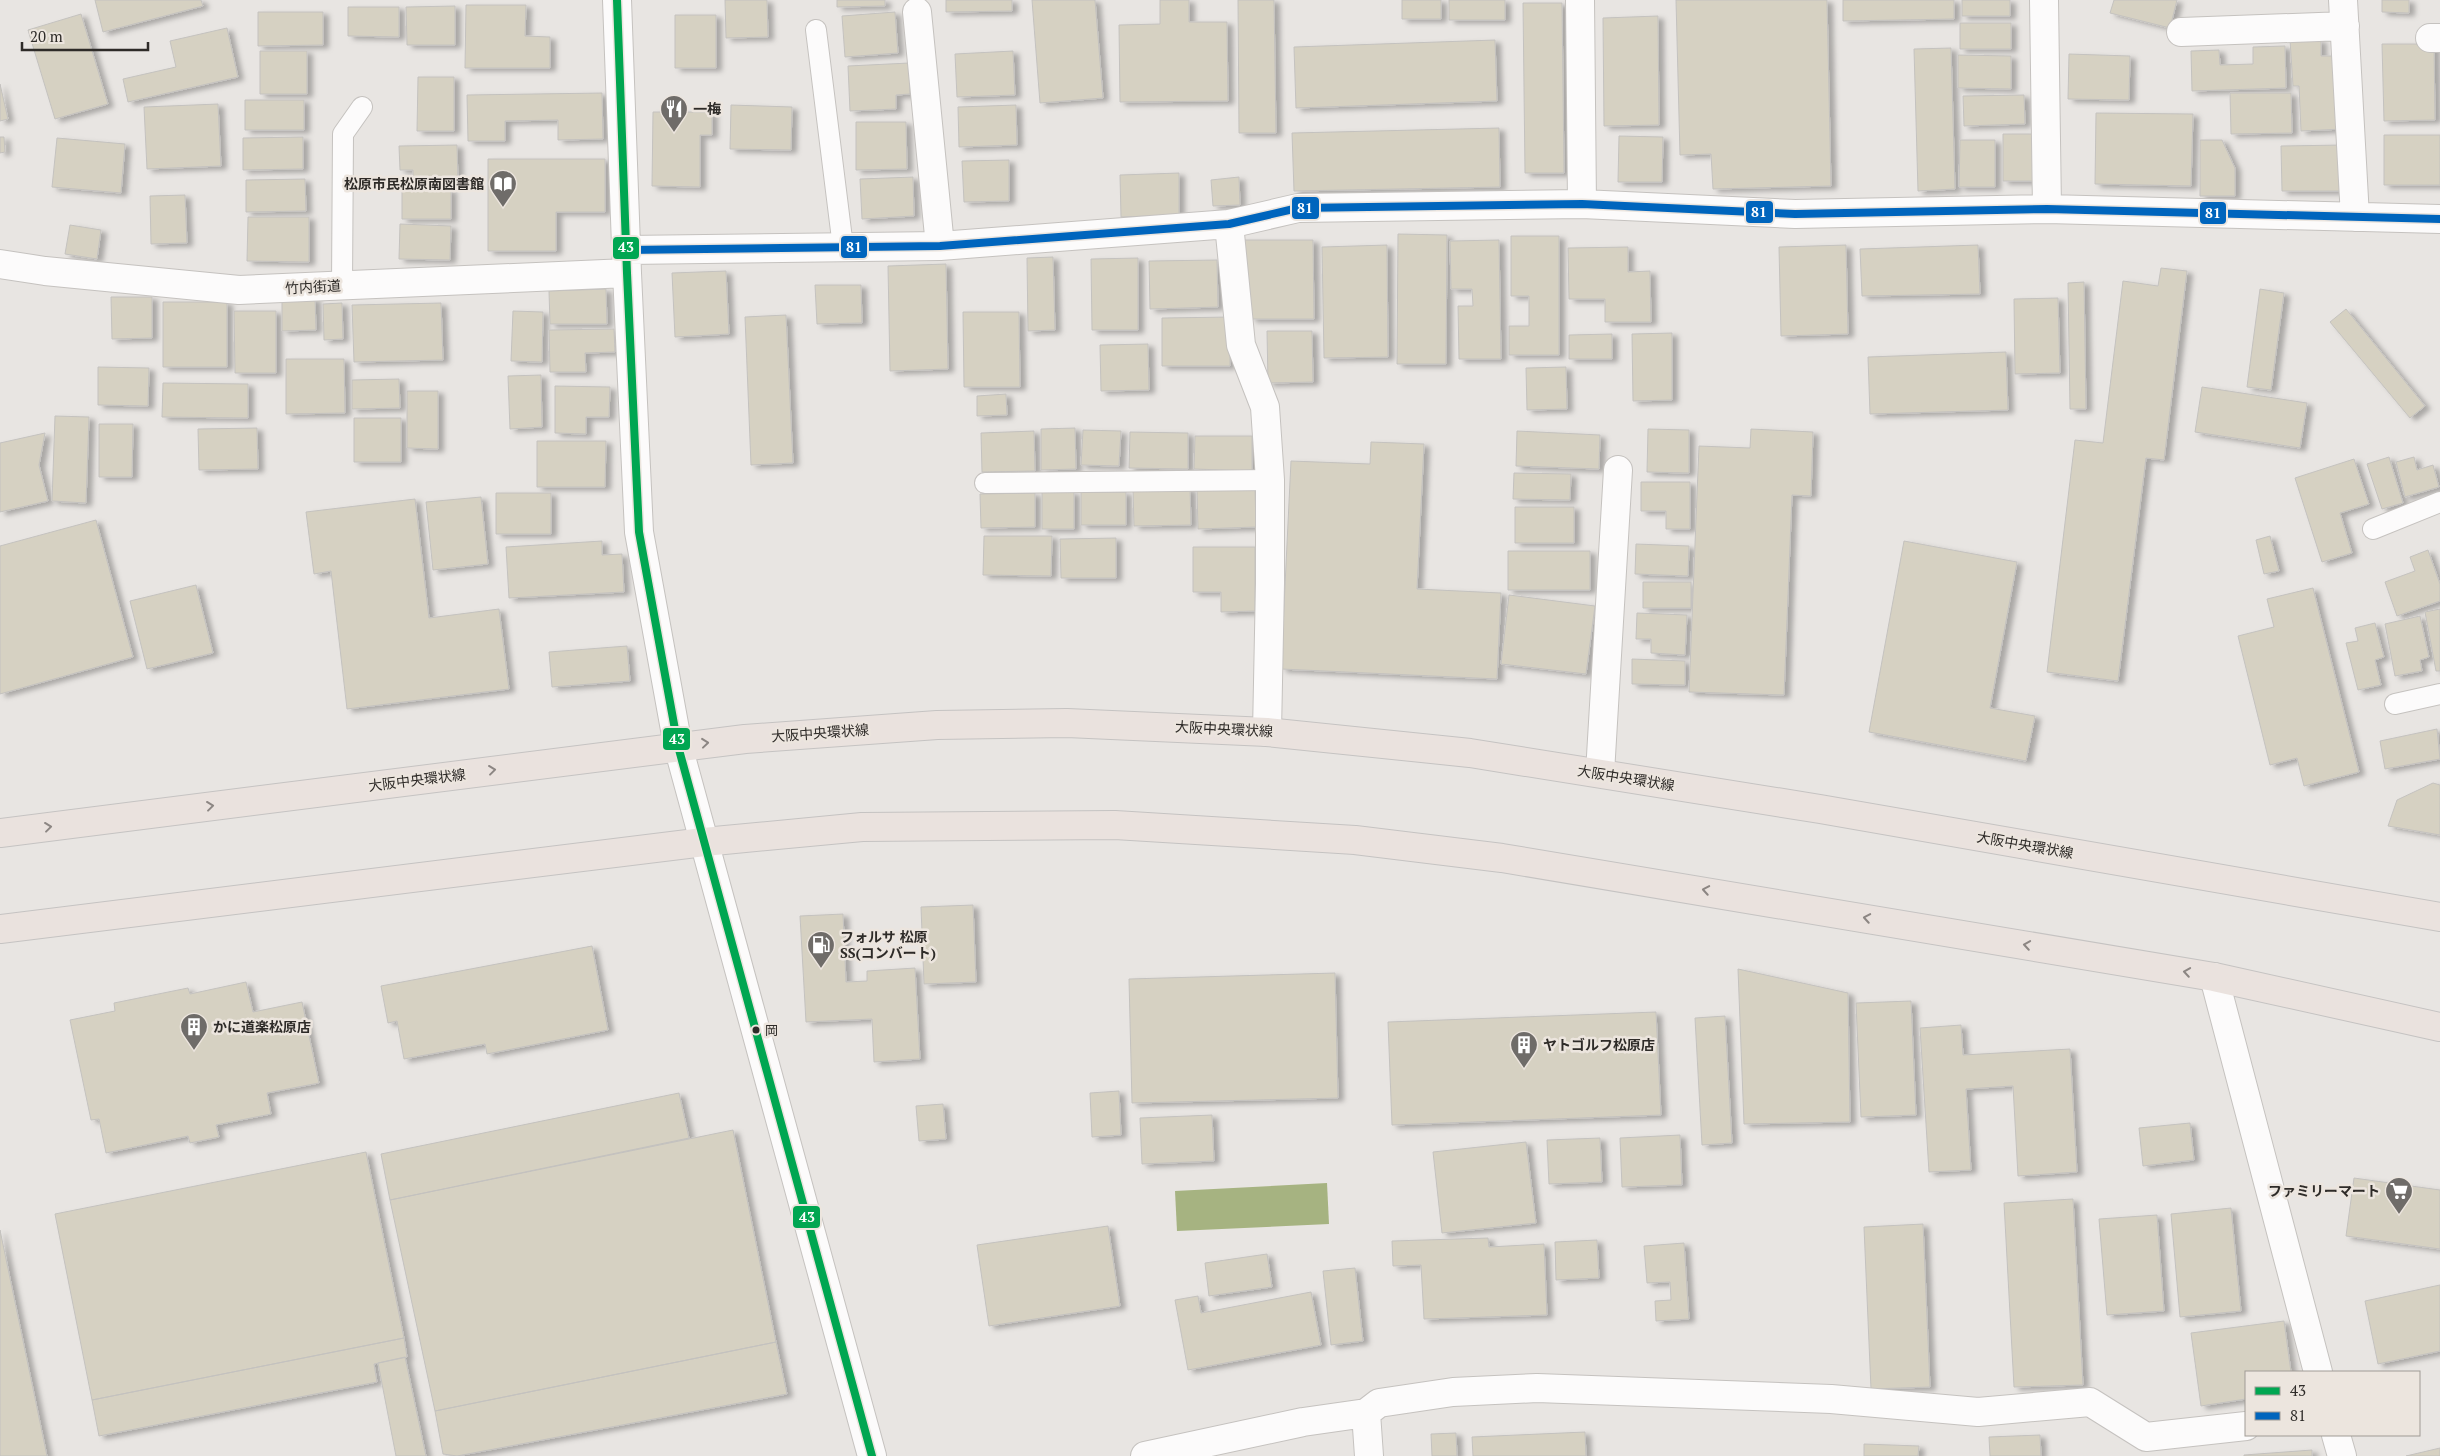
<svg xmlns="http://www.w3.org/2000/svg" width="2440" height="1456" viewBox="0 0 2440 1456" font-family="'PT Serif','Noto Sans JP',serif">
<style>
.water{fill:#a6b381}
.building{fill:#d6d1c2;stroke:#c4c2bf;filter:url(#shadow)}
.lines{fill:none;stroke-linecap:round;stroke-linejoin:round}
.lane-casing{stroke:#c5c2bf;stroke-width:22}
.street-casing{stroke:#c5c2bf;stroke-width:30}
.secondary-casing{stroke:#c5c2bf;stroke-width:30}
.primary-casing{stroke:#c5c3c2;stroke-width:30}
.lane{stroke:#fcfbfb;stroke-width:20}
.street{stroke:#fcfbfb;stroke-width:28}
.secondary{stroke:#fcfbfb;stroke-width:28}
.primary{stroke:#eae2de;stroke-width:28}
.bus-1-casing{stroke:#ece5de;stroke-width:11}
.bus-2-casing{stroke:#ece5de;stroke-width:11}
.bus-1{stroke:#00a651;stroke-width:8}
.bus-2{stroke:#0065bd;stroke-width:8}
.oneway{stroke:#8c8683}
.bus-dot{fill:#2e2b28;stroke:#ece5de;stroke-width:2}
.labels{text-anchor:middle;stroke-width:5;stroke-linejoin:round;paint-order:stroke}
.bus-label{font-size:13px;fill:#2e2b28;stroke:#ece5de;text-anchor:start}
.poi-label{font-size:14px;font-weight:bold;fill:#2e2b28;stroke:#ece5de;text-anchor:start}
.street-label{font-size:14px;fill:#2e2b28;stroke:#ece5de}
.line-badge{stroke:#ece5de;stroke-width:2}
.badge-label{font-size:14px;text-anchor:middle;font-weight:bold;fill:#fff}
</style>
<defs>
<filter id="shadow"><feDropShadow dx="5.5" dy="3" stdDeviation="2.5" flood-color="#0004"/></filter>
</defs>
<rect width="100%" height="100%" fill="#e8e5e2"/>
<path class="water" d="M1327,1183L1329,1224L1177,1231L1175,1191Z"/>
<path class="building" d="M95,0H201L203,6L103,32Z
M725,0H767L768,37L726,38Z
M837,0H885V6L837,7Z
M946,0H1012V11L946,12Z
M1032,0H1095L1103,98L1040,103Z
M1160,0H1189V22H1227L1228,101L1120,102L1119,25L1160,24Z
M1238,0H1274L1276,133H1239Z
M1402,0H1441V19H1402Z
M1449,0H1505V20H1449Z
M1676,0H1827L1831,186L1713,189L1711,154L1680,155Z
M1843,0H1954V19L1843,21Z
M1962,0H2010V16H1962Z
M2114,0H2177L2170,28L2110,13Z
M2382,0H2409V13L2382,12Z
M1523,3H1562L1564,173H1525Z
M466,5H526L525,36L550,37V68H465Z
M455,6V45H407L406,7Z
M348,7H399V37L348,36Z
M258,12H323V45L258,46Z
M895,12L898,53L845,57L842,16Z
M81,14L108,104L55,119L28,30Z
M675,15H716V68H675Z
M1658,16L1659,125L1604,126L1603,18Z
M1960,23H2011V49H1960Z
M227,28L238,77L128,102L123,79L176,67L170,41Z
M1495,40L1497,101L1296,108L1294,47Z
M2290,40H2321V56H2340L2343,129L2301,131L2299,86H2293Z
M2382,44H2434L2435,120L2384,121Z
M2285,46L2286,88L2192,91L2191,51L2219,50L2220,65L2253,64V47Z
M1951,48L1955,189L1918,191L1914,49Z
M260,51H307V94H260Z
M1013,51L1015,95L957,97L955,54Z
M2069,54L2130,56L2129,100L2068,99Z
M1958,55L2011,56V89L1958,88Z
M909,63L910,94L896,95V109L850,111L848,66Z
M418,77H454V131H417Z
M0,84L8,119L0,121Z
M602,93L603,139L558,140V120L505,121V141H468L467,95Z
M2230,93H2291L2292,133L2231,134Z
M2024,95L2025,124L1964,126L1963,96Z
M245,100H304V130H245Z
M218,104L221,166L147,169L144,107Z
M731,105L792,107L791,150L730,149Z
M1016,105L1017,145L959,147L958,107Z
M653,112H712V135H700V187L652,186Z
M2096,113L2193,114L2191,186L2095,184Z
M856,122H906L907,169L856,170Z
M1499,128L1500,187L1294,191L1292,133Z
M2003,134H2034V181H2003Z
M2384,135H2440V185H2384Z
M1619,136L1663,137L1662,182H1618Z
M0,137H4L5,152L0,153Z
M303,137V169L243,170V138Z
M57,138L125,144L121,193L52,187Z
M1960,140H1995V187H1959Z
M2200,140H2222L2235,168V196H2200Z
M457,145L458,182L413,184V170H400L399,146Z
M2342,145L2343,191H2282L2281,146Z
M488,159H605V212H556V251H488Z
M1009,160V201L964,202L962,161Z
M1179,173V215L1121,217L1120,175Z
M913,177L914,216L862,219L860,179Z
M1239,177L1240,205L1213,206L1211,180Z
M305,179L306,211L246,212V180Z
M402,189H451V219H402Z
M185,195L187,243L151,244L150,196Z
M248,217H309V262L247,261Z
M400,224L451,226L450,260L399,259Z
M70,225L101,230L97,259L65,254Z
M1398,234L1447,235L1446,364H1397Z
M1511,236H1559V355H1509V326H1529V296H1511Z
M1240,240H1313L1314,319H1251Z
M1499,240L1501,359H1459L1458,306H1473L1472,289H1451L1450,241Z
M1387,245L1388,357L1324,358L1322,247Z
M1846,245L1848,334L1781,336L1779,247Z
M1978,245L1980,294L1862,296L1860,249Z
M1628,247V272L1650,271L1651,322H1605V299H1569L1568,248Z
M1053,257L1055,330L1028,331L1027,258Z
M1138,258V330H1092L1091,259Z
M1217,260L1218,307L1150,309L1149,261Z
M946,264L948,369L890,371L888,266Z
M2161,268L2187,271L2164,460L2146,458L2118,681L2047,672L2075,440L2103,443L2123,281L2158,286Z
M726,271L729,334L675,337L672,273Z
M2084,282L2086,409H2070L2068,283Z
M815,285H861L862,323L817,324Z
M606,289L607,324H550L549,291Z
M2260,289L2284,293L2271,390L2247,387Z
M111,297H152V338L112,339Z
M315,298L316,330L282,331V299Z
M2058,298L2060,373L2015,374L2014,299Z
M163,302H227V367H163Z
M342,303L343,339L324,340L323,304Z
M441,303L443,360L354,362L352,305Z
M2346,309L2425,406L2410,418L2330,322Z
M234,311H276V373H235Z
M513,311L543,312L542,362L511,361Z
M963,312H1019L1020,387H964Z
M786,315L793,463L751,465L745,317Z
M1230,317V366H1162V318Z
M614,329L615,352L585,353L586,372H550L549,330Z
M1267,331H1312L1313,382L1268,383Z
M1672,333V400L1633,401L1632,334Z
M1612,334V359H1569V335Z
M1148,344L1149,390L1101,391L1100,345Z
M2006,352L2008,410L1870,414L1868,357Z
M286,359H344L345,413L286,414Z
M98,367L149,368L148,406L98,405Z
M1566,367L1567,409L1527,410L1526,368Z
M541,375L542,427L510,429L508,376Z
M399,379L400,408L352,409V380Z
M163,383L248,384V418L162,417Z
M555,386L610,387L609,417H586V434L555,433Z
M2202,387L2307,403L2300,448L2195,432Z
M407,391H438V449L407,448Z
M1006,394L1007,415L977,416V396Z
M55,416L89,417L86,503L52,501Z
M354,418H401V462H354Z
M99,424H133L132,477H99Z
M257,428L258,469L199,470L198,429Z
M1075,428L1076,469L1041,470V429Z
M1648,429L1689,430V473L1647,472Z
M1751,429L1813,432L1811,496L1792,495L1784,695L1689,692L1699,446L1750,448Z
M1083,430L1121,431L1119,466L1081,465Z
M1034,431L1035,471L982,472L981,433Z
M1517,431L1600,435L1599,469L1516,466Z
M1130,432L1188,433V469L1129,468Z
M45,433L39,465L48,501L0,512V443Z
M1195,436H1252V471L1194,469Z
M537,441H606L605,487H537Z
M1371,442L1424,444L1417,589L1501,593L1497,679L1281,669L1291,461L1370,464Z
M2389,457L2403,503L2382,509L2367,464Z
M2414,457L2417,470L2433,465L2439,487L2405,497L2396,462Z
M2354,459L2369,504L2340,513L2352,553L2322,562L2295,478Z
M1514,473L1571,474L1570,500L1513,499Z
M1641,482H1690V529H1666V511H1641Z
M1190,488L1191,525L1134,526L1133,490Z
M1255,488L1256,527L1198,529L1197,490Z
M1042,492H1074V529H1042Z
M1081,492H1126V525H1081Z
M496,493H551V534H496Z
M1035,493V527L981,528L980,494Z
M481,497L488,564L433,570L426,502Z
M415,499L429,618L499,609L509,689L347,709L331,571L314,574L306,512Z
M1515,507H1574V543H1515Z
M96,520L133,657L0,694V546Z
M984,536H1052L1051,576L983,575Z
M2270,536L2279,571L2264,574L2256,540Z
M1116,538V578H1061L1060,539Z
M602,541V555L622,554L624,592L509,598L506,547Z
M1904,541L2017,562L1990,708L2035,716L2026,761L1869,732Z
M1636,544L1689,546L1688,576L1635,574Z
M1193,547H1255V611L1221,612V592H1193Z
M2428,550L2440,584V601L2397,616L2385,582L2415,571L2410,557Z
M1508,551H1590V590H1508Z
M1643,582H1691V608H1643Z
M196,585L213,653L147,669L130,601Z
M2313,588L2359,772L2304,786L2297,758L2270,765L2238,636L2274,627L2267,599Z
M1509,595L1595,606L1586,674L1501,664Z
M2440,609V671H2436L2425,612Z
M1637,613L1687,615L1685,655L1651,653V639H1636Z
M2420,616L2429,657L2420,660L2422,671L2395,676L2385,624Z
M2375,623L2384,657L2375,660L2381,685L2358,690L2346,643L2358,641L2355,628Z
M627,646L630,681L552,687L549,652Z
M1632,659L1685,661V685L1632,684Z
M2437,729L2440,759L2385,769L2380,741Z
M2433,783L2440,785V835L2388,826L2397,800Z
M973,905L976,982L924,984L921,907Z
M843,914L846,982L867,981V971L915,968L920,1059L874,1062L872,1019L806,1022L800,916Z
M592,946L608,1030L487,1054L485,1044L404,1059L397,1021L388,1023L381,986Z
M1738,969L1848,993L1850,1122L1744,1124Z
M1335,973L1338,1098L1132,1103L1129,979Z
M246,982L253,1012L302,1002L319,1083L267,1093L271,1114L216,1125L219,1137L190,1143L188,1136L106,1153L99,1119L91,1120L70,1020L115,1011L114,1003L188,988L190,994Z
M1911,1001L1916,1115L1861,1117L1856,1003Z
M1656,1012L1661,1115L1392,1125L1388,1022Z
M1725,1016L1732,1143L1702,1145L1695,1018Z
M1961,1025L1963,1055L2070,1049L2077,1172L2018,1176L2013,1086L1966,1089L1971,1170L1929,1172L1920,1028Z
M1119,1091L1121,1135L1092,1137L1090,1093Z
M679,1093L689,1138L390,1200L381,1154Z
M943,1104L946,1139L919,1141L916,1106Z
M1212,1115L1214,1161L1142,1164L1140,1118Z
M2190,1123L2194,1160L2143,1166L2139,1128Z
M733,1130L776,1342L435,1411L390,1200Z
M1680,1135L1682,1185L1622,1187L1620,1138Z
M1600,1138L1602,1182L1549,1184L1547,1140Z
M1526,1142L1536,1223L1442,1233L1433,1152Z
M366,1152L404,1338L92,1400L55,1214Z
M2354,1178L2440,1190V1249L2346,1236Z
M2073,1199L2083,1385L2014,1387L2004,1203Z
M2231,1208L2241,1311L2180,1317L2171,1214Z
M2157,1215L2164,1311L2107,1315L2099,1219Z
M1923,1224L1930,1387L1871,1389L1864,1227Z
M1108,1226L1120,1306L989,1326L977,1245Z
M0,1230L47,1456H0Z
M1488,1238L1489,1247L1544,1244L1547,1315L1424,1319L1421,1265L1393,1266L1392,1241Z
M1597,1240L1599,1278L1556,1280L1555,1242Z
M1684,1243L1689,1319L1656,1321L1655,1301L1671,1300L1670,1282L1647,1283L1644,1246Z
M1267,1254L1272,1287L1209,1296L1205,1263Z
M1355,1268L1363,1341L1331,1345L1323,1271Z
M2440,1285V1351L2378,1364L2365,1301Z
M1311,1292L1321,1345L1188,1370L1175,1300L1198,1296L1201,1313Z
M2284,1321L2291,1372H2246V1399L2201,1406L2191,1333Z
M404,1338L407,1357L374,1364L377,1382L99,1436L92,1400Z
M776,1342L787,1394L457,1456L443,1454L435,1411Z
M405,1357L426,1456H396L378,1363Z
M1585,1432L1586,1456H1473L1472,1437Z
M1456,1433L1457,1456H1432L1431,1434Z
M2040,1435L2041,1456H1990L1989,1437Z
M1864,1444L1919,1446L1918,1456H1864Z
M2440,1448V1456H2406Z
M2312,1450V1456H2244V1455Z"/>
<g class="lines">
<defs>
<path id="lane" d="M816,30L843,247
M342,285L343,134L362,107
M985,483L1270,480
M2373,529L2440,502
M2395,704L2440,694"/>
<path id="street" d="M617,0L627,273L639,532L678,746
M1580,0L1582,204
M2044,0L2047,209
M2343,0L2355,217
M917,12L940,246
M2181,32L2345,26
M2430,38H2440
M1229,224L1241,345L1265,407L1270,480V583L1267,732
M627,250L940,246L1229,224L1298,208L1582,204L1795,214L2047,209L2440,219
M0,264L45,271L239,290L627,273
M1600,773L1618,470
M2214,977L2318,1372
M2336,1435L2342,1456
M1145,1456L1303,1422L1366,1413
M1369,1456L1366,1413L1379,1403L1453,1392L1537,1388L1831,1399L1978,1412L2090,1402L2146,1437L2246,1426"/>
<path id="secondary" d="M678,746L872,1456"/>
<path id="primary" d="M0,833L745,739L937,725L1067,723L1267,732L1470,753L1820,809L2440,917
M0,929L704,842L862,827L1115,825L1355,840L1502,858L2214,977L2440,1027"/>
</defs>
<use href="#lane" class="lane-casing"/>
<use href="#street" class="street-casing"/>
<use href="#secondary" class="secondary-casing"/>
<use href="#primary" class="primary-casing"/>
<use href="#lane" class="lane"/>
<use href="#street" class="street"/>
<use href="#secondary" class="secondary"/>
<use href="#primary" class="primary"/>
<defs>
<path id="bus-1" d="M617,0L627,273L639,532L678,746L872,1456"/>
<path id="bus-2" d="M627,250L940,246L1229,224L1298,208L1582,204L1795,214L2047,209L2440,219"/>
</defs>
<use href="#bus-1" class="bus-1-casing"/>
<use href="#bus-2" class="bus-2-casing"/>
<use href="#bus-1" class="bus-1"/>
<use href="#bus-2" class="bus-2"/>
</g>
<defs><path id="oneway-chevron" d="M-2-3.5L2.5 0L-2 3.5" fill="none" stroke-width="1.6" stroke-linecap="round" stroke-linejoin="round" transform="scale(1.25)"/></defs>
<g class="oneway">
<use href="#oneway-chevron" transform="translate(705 743) rotate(-6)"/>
<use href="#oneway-chevron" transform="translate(492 770) rotate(-7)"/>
<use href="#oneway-chevron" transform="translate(210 806) rotate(-7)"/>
<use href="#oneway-chevron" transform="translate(48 827) rotate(-7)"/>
<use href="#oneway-chevron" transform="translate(1706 890) rotate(-170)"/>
<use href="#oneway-chevron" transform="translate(1867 918) rotate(-170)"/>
<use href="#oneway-chevron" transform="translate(2027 945) rotate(-171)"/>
<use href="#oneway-chevron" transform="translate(2187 972) rotate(-171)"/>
</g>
<defs>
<symbol id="restaurant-pin" viewBox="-11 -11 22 30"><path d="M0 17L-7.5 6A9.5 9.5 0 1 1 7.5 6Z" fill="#6f6c69" stroke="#ece5de"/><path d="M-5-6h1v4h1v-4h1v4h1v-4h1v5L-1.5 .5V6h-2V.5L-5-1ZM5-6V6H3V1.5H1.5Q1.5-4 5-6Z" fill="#fff"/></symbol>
<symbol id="library-pin" viewBox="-11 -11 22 30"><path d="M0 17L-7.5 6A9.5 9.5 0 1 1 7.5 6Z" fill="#6f6c69" stroke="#ece5de"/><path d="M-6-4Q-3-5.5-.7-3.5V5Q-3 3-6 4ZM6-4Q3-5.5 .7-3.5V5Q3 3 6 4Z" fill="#fff"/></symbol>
<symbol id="fuel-pin" viewBox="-11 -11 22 30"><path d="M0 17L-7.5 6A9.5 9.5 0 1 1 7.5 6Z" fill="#6f6c69" stroke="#ece5de"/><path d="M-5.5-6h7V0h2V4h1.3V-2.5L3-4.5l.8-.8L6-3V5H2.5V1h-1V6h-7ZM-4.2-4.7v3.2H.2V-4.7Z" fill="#fff"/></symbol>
<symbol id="building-pin" viewBox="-11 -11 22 30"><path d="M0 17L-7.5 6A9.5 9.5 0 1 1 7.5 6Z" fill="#6f6c69" stroke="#ece5de"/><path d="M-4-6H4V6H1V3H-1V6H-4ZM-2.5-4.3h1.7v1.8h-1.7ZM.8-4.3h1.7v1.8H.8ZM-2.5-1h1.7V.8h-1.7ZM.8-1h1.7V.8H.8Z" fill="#fff"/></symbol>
<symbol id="supermarket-pin" viewBox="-11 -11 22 30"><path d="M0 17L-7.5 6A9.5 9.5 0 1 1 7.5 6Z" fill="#6f6c69" stroke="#ece5de"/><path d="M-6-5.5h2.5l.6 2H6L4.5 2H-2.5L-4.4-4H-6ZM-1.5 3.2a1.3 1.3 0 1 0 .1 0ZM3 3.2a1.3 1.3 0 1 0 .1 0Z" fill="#fff"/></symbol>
</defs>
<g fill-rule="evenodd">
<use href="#restaurant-pin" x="658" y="93" width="32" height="43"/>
<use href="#library-pin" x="487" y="168" width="32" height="43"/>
<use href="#fuel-pin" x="805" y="929" width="32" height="43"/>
<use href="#building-pin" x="178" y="1011" width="32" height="43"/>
<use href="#building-pin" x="1508" y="1029" width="32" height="43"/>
<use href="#supermarket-pin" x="2383" y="1175" width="32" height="43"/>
</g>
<circle class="bus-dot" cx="756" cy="1030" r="4.5"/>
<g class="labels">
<g class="bus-label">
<text x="765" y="1035">岡</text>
</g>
<g class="poi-label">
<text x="693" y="114">一梅</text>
<text x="484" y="189" text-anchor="end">松原市民松原南図書館</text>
<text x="840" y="942">フォルサ 松原<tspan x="840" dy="16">SS(コンバート)</tspan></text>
<text x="213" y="1032">かに道楽松原店</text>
<text x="1543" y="1050">ヤトゴルフ松原店</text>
<text x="2380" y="1196" text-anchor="end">ファミリーマート</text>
</g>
<g class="street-label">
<text transform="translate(313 287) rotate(-3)" y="5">竹内街道</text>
<text transform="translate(1224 729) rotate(3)" y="5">大阪中央環状線</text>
<text transform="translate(820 733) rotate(-4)" y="5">大阪中央環状線</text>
<text transform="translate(1626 778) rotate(9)" y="5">大阪中央環状線</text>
<text transform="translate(417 780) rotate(-7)" y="5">大阪中央環状線</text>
<text transform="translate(2025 845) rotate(10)" y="5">大阪中央環状線</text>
</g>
</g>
<g class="line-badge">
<rect x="1291" y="196" width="29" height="24" rx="5" fill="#0065bd"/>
<rect x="1745" y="200" width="29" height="24" rx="5" fill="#0065bd"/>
<rect x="2199" y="201" width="28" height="24" rx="5" fill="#0065bd"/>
<rect x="840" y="235" width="28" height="24" rx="5" fill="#0065bd"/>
<rect x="612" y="236" width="28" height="24" rx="5" fill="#00a651"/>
<rect x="662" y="727" width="29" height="24" rx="5" fill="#00a651"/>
<rect x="792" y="1205" width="29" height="24" rx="5" fill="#00a651"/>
</g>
<g class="badge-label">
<text x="1305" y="213">81</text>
<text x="1759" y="217">81</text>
<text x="2213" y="218">81</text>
<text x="854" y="252">81</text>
<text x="626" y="252">43</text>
<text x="677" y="744">43</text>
<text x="807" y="1222">43</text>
</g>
<rect x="2245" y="1371" width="175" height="65" fill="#ece5de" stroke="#a09b95"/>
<rect x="2255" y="1387" width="25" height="8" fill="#00a651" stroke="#a09b95"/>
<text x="2290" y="1396" font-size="15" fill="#2e2b28">43</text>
<rect x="2255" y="1412" width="25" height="8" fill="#0065bd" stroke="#a09b95"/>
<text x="2290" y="1421" font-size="15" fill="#2e2b28">81</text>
<path d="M22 42v8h126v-8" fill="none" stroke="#2e2b28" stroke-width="2.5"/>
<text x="30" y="42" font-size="15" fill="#2e2b28" stroke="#ece5de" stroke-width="4" paint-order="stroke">20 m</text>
</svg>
